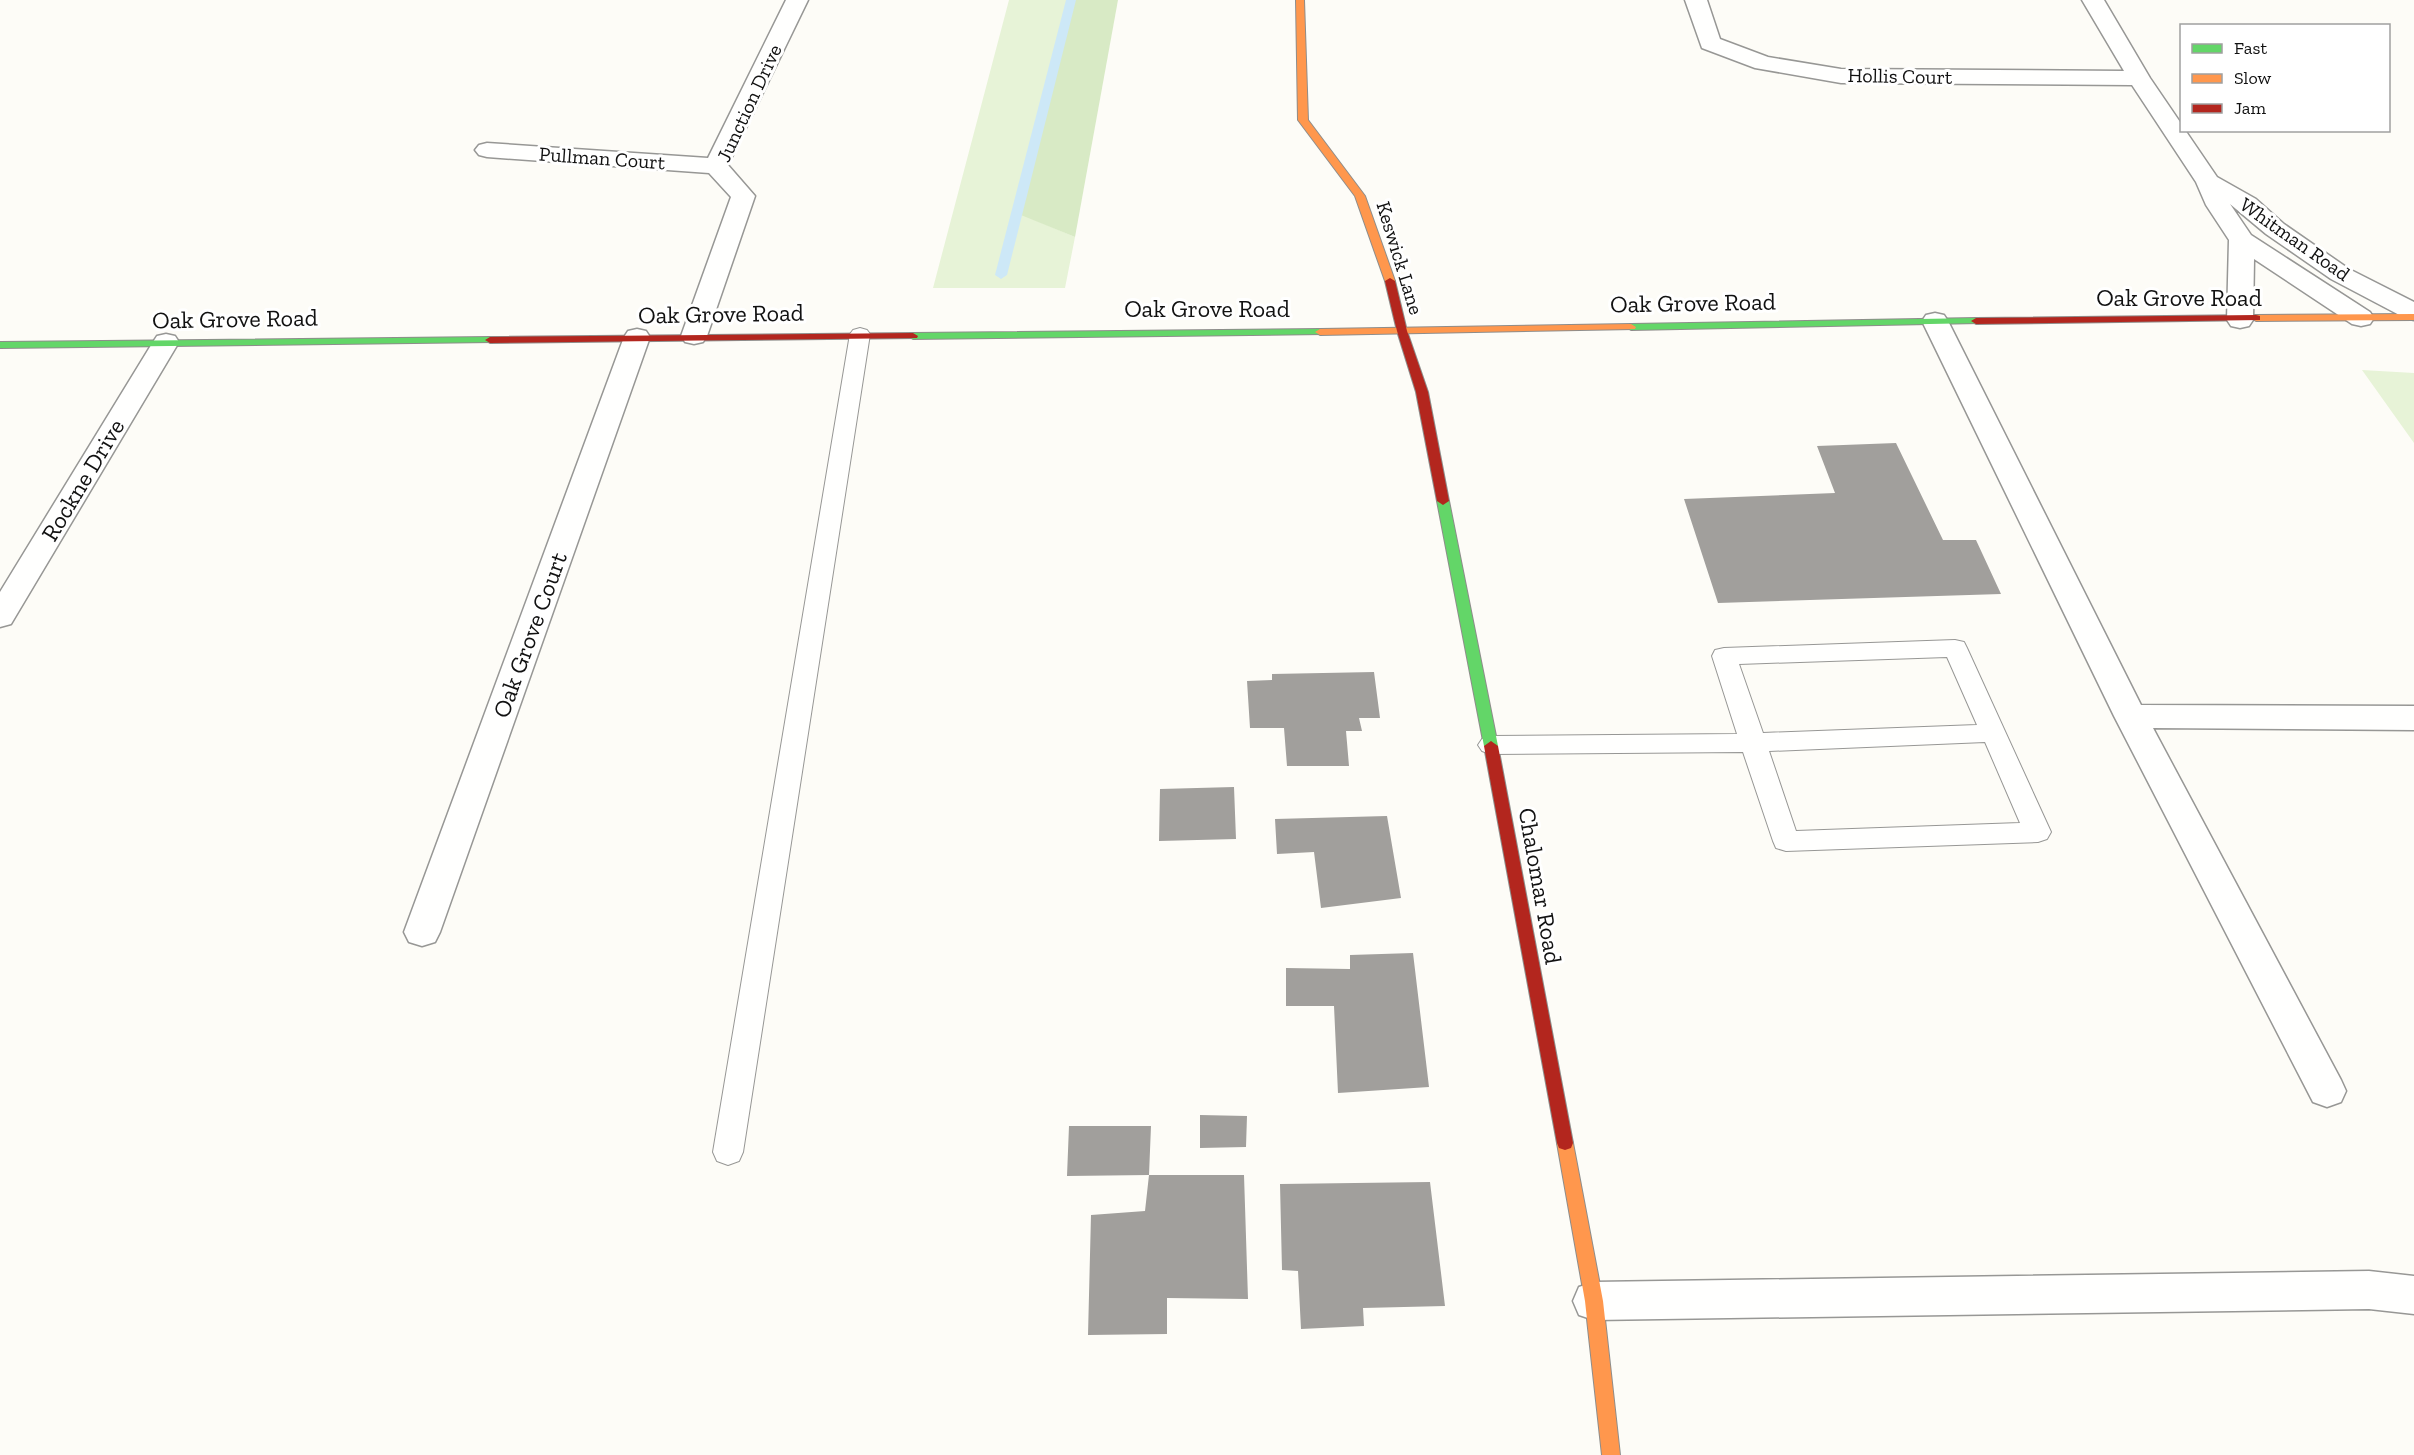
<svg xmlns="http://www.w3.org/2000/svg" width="2414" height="1455" viewBox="0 0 2414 1455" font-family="'Zilla Slab',serif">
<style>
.green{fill:#e7f3d7}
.forest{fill:#d8eac5}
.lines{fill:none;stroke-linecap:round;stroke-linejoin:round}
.stream{fill:#cde8f7;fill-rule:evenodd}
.building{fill:#a19f9c}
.lane-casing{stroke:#979795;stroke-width:2}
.street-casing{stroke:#979795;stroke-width:3}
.fast-casing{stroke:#8e8d8b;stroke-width:2}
.slow-casing{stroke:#8e8d8b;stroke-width:2}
.jam-casing{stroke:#8e8d8b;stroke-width:2}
.lane{fill:#fffffe;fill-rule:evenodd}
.street{fill:#fffffe;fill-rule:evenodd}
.fast{fill:#63d668;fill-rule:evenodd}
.slow{fill:#ff974d;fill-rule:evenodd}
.jam{fill:#b3261e;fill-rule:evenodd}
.labels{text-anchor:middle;stroke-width:6;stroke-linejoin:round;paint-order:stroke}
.far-street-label{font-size:20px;fill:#111;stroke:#fff}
.street-label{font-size:24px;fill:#111;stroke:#fff}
</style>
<rect width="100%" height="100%" fill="#fdfcf7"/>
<path class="green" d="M1009,0H1071L1016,212L1075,237L1065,288H933Z
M2362,370L2414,373V443Z"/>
<path class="forest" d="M1071,0H1118L1075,237L1016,213Z"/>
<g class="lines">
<path class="stream" d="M1066,0H1076L1007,275L1001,279L995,275Z"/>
</g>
<path class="building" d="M1896,443L1943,540H1976L2001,594L1718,603L1684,499L1835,493L1817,446Z
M1374,672L1380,718H1359L1362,731H1346L1349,766H1287L1284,728H1250L1247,681L1272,680V674Z
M1234,787L1236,839L1159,841L1160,789Z
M1387,816L1401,898L1321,908L1314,852L1277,854L1275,819Z
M1413,953L1429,1087L1338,1093L1334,1006H1286V968L1350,969V955Z
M1200,1115L1247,1116L1246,1147L1200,1148Z
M1069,1126H1151L1149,1175L1067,1176Z
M1149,1175H1244L1248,1299L1167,1298V1334L1088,1335L1091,1215L1145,1211Z
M1430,1182L1445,1306L1363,1308L1364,1326L1301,1329L1298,1271L1282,1270L1280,1184Z"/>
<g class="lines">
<defs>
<path id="lane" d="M860,328L867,330L870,334L743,1152L739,1161L728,1165L717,1161L713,1152L850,334L853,330Z
M1955,640L1964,642L1967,648L2051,832L2047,839L2038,842L1786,851L1776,848L1773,841L1743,752L1491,754L1482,751L1478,745L1482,739L1491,736L1737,734L1712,656L1715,650L1724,648ZM1947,657L1977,725L1763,733L1739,664ZM1985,742L2020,823L1796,831L1769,751Z"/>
<path id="street" d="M786,0H808L728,165L755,196L707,336L703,342L694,344L685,342L681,336L731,197L709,173L487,157L479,155L475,150L479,145L487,143L708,158Z
M1685,0H1707L1720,39L1768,57L1841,69L2124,71L2082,0H2104L2150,78L2182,125V130H2185L2217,177L2256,199L2284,224L2349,269L2414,302V320L2405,318L2331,279L2266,234L2230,204L2251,235L2370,312L2374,318L2370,324L2361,326L2352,324L2254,259L2253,320L2249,326L2240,328L2231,326L2227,320L2229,240L2206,205L2196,182L2132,85L1841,83L1755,68L1702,48Z
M1935,313L1944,315L1948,321L2141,705L2414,706V730L2153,728L2341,1080L2346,1091L2341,1102L2327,1107L2313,1102L2114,716L1922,321L1926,315Z
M637,329L646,331L650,337L440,932L435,942L422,946L409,942L404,932L624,337L628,331Z
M166,334L175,336L179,342L11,624L0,627V592L153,342L157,336Z
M2369,1271L2414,1276V1314L2369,1309L1594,1320L1579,1315L1573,1301L1579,1287L1594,1282Z"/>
<path id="fast" d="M1976,318L1981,321L1980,323L1631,330L1626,327L1631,324Z
M1320,329L1325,332L1324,334L913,339L908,336L913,333Z
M490,337L495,340L494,342L0,348V342Z
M1443,497L1449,501L1498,746L1491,751L1484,746L1437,501Z"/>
<path id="slow" d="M1296,0H1304L1308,120L1365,196L1395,281L1394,283L1390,284L1385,281L1355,196L1298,120Z
M2414,314V320L2256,321L2251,318L2256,315Z
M1631,324L1636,327L1635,329L1320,335L1315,332L1320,329Z
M1565,1136L1571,1138L1573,1143L1603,1301L1620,1455H1602L1585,1301L1557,1143L1559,1138Z"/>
<path id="jam" d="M1390,278L1395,281L1407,331L1428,392L1449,501L1443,505L1437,501L1416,392L1397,331L1385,281Z
M2256,315L2260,316V320L1976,324L1971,321L1976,318Z
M913,333L918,336L917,338L490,343L485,340L490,337Z
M1491,741L1498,746L1573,1143L1571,1148L1565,1150L1559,1148L1557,1143L1484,746Z"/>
</defs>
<use href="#lane" class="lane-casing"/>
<use href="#street" class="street-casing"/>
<use href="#fast" class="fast-casing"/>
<use href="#slow" class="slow-casing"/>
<use href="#jam" class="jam-casing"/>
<use href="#lane" class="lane"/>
<use href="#street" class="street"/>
<use href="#fast" class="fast"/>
<use href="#slow" class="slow"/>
<use href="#jam" class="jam"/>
</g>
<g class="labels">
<g class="far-street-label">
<text transform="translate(1900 76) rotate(1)" y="7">Hollis Court</text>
<text transform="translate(749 103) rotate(-65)" y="7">Junction Drive</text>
<text transform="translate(602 158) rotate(4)" y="7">Pullman Court</text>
<text transform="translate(2295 239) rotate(35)" y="7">Whitman Road</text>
<text transform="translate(1400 258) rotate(73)" y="7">Keswick Lane</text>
</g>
<g class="street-label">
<text x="2179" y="306">Oak Grove Road</text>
<text transform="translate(1693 303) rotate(-1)" y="8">Oak Grove Road</text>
<text x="1207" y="317">Oak Grove Road</text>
<text transform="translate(721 314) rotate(-1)" y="8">Oak Grove Road</text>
<text transform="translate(235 319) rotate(-1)" y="8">Oak Grove Road</text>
<text transform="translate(83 480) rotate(-59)" y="8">Rockne Drive</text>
<text transform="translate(530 635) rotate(-70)" y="8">Oak Grove Court</text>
<text transform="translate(1540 886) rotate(80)" y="8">Chalomar Road</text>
</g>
</g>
<rect x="2180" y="24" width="210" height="108" fill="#ffffff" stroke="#a0a0a0" stroke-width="1.5"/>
<rect x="2192" y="44" width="30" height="9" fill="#63d668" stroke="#a0a0a0" stroke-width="1.5"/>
<text x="2234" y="54" font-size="18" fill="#111111">Fast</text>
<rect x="2192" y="74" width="30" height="9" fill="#ff974d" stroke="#a0a0a0" stroke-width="1.5"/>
<text x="2234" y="84" font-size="18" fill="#111111">Slow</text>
<rect x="2192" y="104" width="30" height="9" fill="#b3261e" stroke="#a0a0a0" stroke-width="1.5"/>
<text x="2234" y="114" font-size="18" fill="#111111">Jam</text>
</svg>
